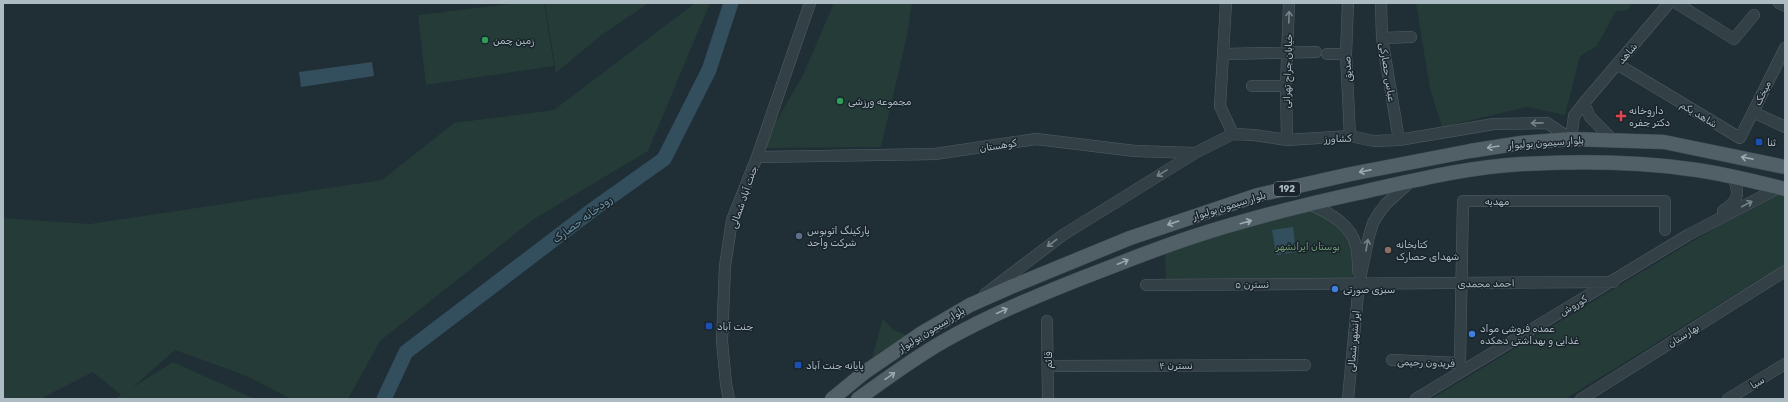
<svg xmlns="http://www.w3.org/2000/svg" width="1788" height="402" viewBox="0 0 1788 402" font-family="Rubik,'Noto Naskh Arabic',sans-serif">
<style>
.green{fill:#253b37}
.water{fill:#334e5d}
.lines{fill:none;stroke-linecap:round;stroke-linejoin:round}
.river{stroke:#334e5d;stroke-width:15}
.minor-casing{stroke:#515d64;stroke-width:12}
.major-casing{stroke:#404b53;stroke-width:15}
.minor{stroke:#334046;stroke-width:11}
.major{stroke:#515f67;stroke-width:14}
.oneway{stroke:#76848b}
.oneway2{stroke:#9ba9b1}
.leisure-dot{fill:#2e9e5b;stroke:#19242b;stroke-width:1.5}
.health-dot{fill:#e0444e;stroke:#19242b;stroke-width:1.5}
.transit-dot{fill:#1a4fb4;stroke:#19242b;stroke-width:1.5}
.service-dot{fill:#5c6f8a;stroke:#19242b;stroke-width:1.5}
.education-dot{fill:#8d6e63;stroke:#19242b;stroke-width:1.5}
.shop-dot{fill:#3f7fe0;stroke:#19242b;stroke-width:1.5}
.labels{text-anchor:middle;stroke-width:3;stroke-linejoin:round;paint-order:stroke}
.shield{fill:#19242b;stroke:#818e95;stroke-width:1}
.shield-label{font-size:9px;font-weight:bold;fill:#adbbc3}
.poi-label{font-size:10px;fill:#adbbc3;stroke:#19242b;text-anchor:start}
.street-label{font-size:10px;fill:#adbbc3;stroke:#19242b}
.park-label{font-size:10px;fill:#6d986e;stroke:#19242b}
.water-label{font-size:11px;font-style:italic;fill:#6e94a7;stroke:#19242b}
</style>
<rect width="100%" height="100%" fill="#202e36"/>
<path class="green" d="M518,3H544L554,66L426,85L418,15Z
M545,3H649L600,36L556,73Z
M695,3H710L648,151L534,219L380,341L348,399H291L247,376L175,350L132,388L173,362L255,399H115L121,395L93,372L40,399H3V218L90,224L382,180L454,123L554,110Z
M834,3H912L907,36L881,147L761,148L803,75Z
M1416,3H1632L1628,10L1616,11L1597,46L1580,56L1565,115L1527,107L1442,127L1430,89Z
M1775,195H1785V264L1565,399H1431L1768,196Z
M1311,211C1326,215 1351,232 1353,249C1354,259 1353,270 1353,280L1166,281L1165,253L1240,229L1298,212Z
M883,318L893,330L907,335L872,358Z"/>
<path class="water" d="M372,62L374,76L301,87L299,72Z
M1293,227L1296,252L1276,255L1272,230Z"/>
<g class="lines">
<path class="river" d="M384,399L406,352L595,208L664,159L709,70L731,3"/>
<defs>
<path id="minor" d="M1226,3L1220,106L1233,134L1254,135L1287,140L1350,136L1374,141L1399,140L1494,124L1547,123L1571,139L1574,116L1584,103L1590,117L1613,140
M1348,3L1346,54L1350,136
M1381,3L1382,38L1399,140
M1676,3L1734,39L1754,15
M1779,3L1785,6
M1382,38L1411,37
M1223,54L1316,52
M1327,54H1346
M1617,64L1740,138L1785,48
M1252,86H1286
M1584,103L1669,3
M1753,112L1785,127
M1287,140L1286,86L1289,3
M757,157L935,154L1036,139L1135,151L1195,153L1233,134
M1308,204C1327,211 1350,224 1356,245C1358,253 1358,263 1358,271
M1723,211C1739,200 1740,194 1733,177
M1146,285L1613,282
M985,294L1063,235L1195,153
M1047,321L1048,399
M1392,360L1460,363L1463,201H1665V230
M1048,366L1305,365
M729,399L726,384L722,341L725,266L732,220L757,157L810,3
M1348,399L1359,283L1369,236L1373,223L1379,213L1386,204L1411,181
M1416,399L1688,235L1778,188
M1581,399L1785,271
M1728,399L1785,364"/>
<path id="major" d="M832,399L865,372L922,333L970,305L1013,286L1130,238L1258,195L1351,174L1470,151L1521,143L1571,139L1664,142L1785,167
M858,399C886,379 914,358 944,341C988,316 1034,297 1082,278C1119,264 1155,249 1192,237C1247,219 1303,205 1358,193C1412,181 1467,167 1522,164C1578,161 1634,161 1689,169C1722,173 1753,181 1785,189"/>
</defs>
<use href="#minor" class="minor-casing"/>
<use href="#major" class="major-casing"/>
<use href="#minor" class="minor"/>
<use href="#major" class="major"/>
</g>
<defs><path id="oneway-shaft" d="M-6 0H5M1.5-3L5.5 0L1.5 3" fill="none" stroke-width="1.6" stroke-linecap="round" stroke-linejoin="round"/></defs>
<g class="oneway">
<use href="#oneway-shaft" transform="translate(1289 17) rotate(-88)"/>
<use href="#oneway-shaft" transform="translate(1537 123) rotate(179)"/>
<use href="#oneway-shaft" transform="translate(1162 173) rotate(148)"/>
<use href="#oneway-shaft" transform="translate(1747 204) rotate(-28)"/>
<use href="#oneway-shaft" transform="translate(1052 243) rotate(143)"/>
<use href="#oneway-shaft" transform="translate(1367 245) rotate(-80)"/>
</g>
<g class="oneway2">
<use href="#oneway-shaft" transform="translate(1493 147) rotate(171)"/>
<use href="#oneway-shaft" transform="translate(1747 158) rotate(-169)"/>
<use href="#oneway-shaft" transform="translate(1365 171) rotate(169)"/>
<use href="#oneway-shaft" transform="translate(1246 222) rotate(-16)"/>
<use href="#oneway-shaft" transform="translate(1173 223) rotate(161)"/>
<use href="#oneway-shaft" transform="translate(1123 262) rotate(-22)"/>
<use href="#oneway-shaft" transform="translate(1002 311) rotate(-25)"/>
<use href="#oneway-shaft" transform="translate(890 376) rotate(-35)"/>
</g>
<g class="leisure-dot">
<circle cx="485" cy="40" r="4"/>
<circle cx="840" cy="101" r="4"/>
</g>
<path class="health-dot" d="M1619 110h4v4h4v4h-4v4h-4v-4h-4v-4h4z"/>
<g class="transit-dot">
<rect x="1755" y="138" width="8" height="8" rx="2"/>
<rect x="705" y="322" width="8" height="8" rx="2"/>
<rect x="794" y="361" width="8" height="8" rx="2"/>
</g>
<circle class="service-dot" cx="799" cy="236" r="4"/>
<circle class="education-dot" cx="1388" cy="250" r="4"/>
<g class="shop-dot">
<circle cx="1335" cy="289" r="4"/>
<circle cx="1472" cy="334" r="4"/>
</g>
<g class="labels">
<rect class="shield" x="1274" y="182" width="26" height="14" rx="3"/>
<g class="shield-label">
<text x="1287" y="192">192</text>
</g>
<g class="poi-label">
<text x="493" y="44">زمین چمن</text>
<text x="848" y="105">مجموعه ورزشی</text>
<text x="1629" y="114">داروخانه<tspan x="1629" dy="12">دکتر جفره</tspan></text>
<text x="1767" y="146">ثنا</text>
<text x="807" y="234">پارکینگ اتوبوس<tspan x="807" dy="12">شرکت واحد</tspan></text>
<text x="1396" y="248">کتابخانه<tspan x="1396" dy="12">شهدای حصارک</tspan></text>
<text x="1343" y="293">سبزی صورتی</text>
<text x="717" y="330">جنت آباد</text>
<text x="1480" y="332">عمده فروشی مواد<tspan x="1480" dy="12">غذایی و بهداشتی دهکده</tspan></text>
<text x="806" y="369">پایانه جنت آباد</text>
</g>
<g class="street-label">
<text transform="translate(1627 53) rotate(-50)" y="4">شاهد</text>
<text transform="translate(1347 69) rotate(-93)" y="4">صدیق</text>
<text transform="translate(1287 71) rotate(-88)" y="4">خیابان جراح تهرانی</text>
<text transform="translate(1388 72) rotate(81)" y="4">عباس حصارکی</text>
<text transform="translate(1762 93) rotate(-64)" y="4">میخک</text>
<text transform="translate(1699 114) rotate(31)" y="4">شاهد یکم</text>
<text transform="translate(1338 138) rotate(-1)" y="4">کشاورز</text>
<text transform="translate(1546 142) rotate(-4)" y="4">بلوار سیمون بولیوار</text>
<text transform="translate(998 145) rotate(-9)" y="4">کوهستان</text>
<text transform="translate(743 197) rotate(-71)" y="4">جنت آباد شمالی</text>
<text x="1497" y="205">مهدیه</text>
<text transform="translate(1229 205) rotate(-17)" y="4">بلوار سیمون بولیوار</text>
<text transform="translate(1486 283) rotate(-1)" y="4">احمد محمدی</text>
<text transform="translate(1252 284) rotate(-1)" y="4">نسترن ۵</text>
<text transform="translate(1573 305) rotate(-30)" y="4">کوروش</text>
<text transform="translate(931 329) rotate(-32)" y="4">بلوار سیمون بولیوار</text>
<text transform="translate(1683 335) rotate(-32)" y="4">بهارستان</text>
<text transform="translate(1353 341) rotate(-85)" y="4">ایرانشهر شمالی</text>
<text transform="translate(1048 360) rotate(-90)" y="4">قائم</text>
<text transform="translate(1426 362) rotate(2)" y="4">فریدون رحیمی</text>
<text x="1176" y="369">نسترن ۴</text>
<text transform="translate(1757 382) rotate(-32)" y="4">سبا</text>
</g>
<g class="park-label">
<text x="1308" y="250">بوستان ایرانشهر</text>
</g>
<g class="water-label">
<text transform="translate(582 219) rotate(-37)" y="4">رودخانه حصارک</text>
</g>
</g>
<rect width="1788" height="402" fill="none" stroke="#adbbc3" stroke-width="8"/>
</svg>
